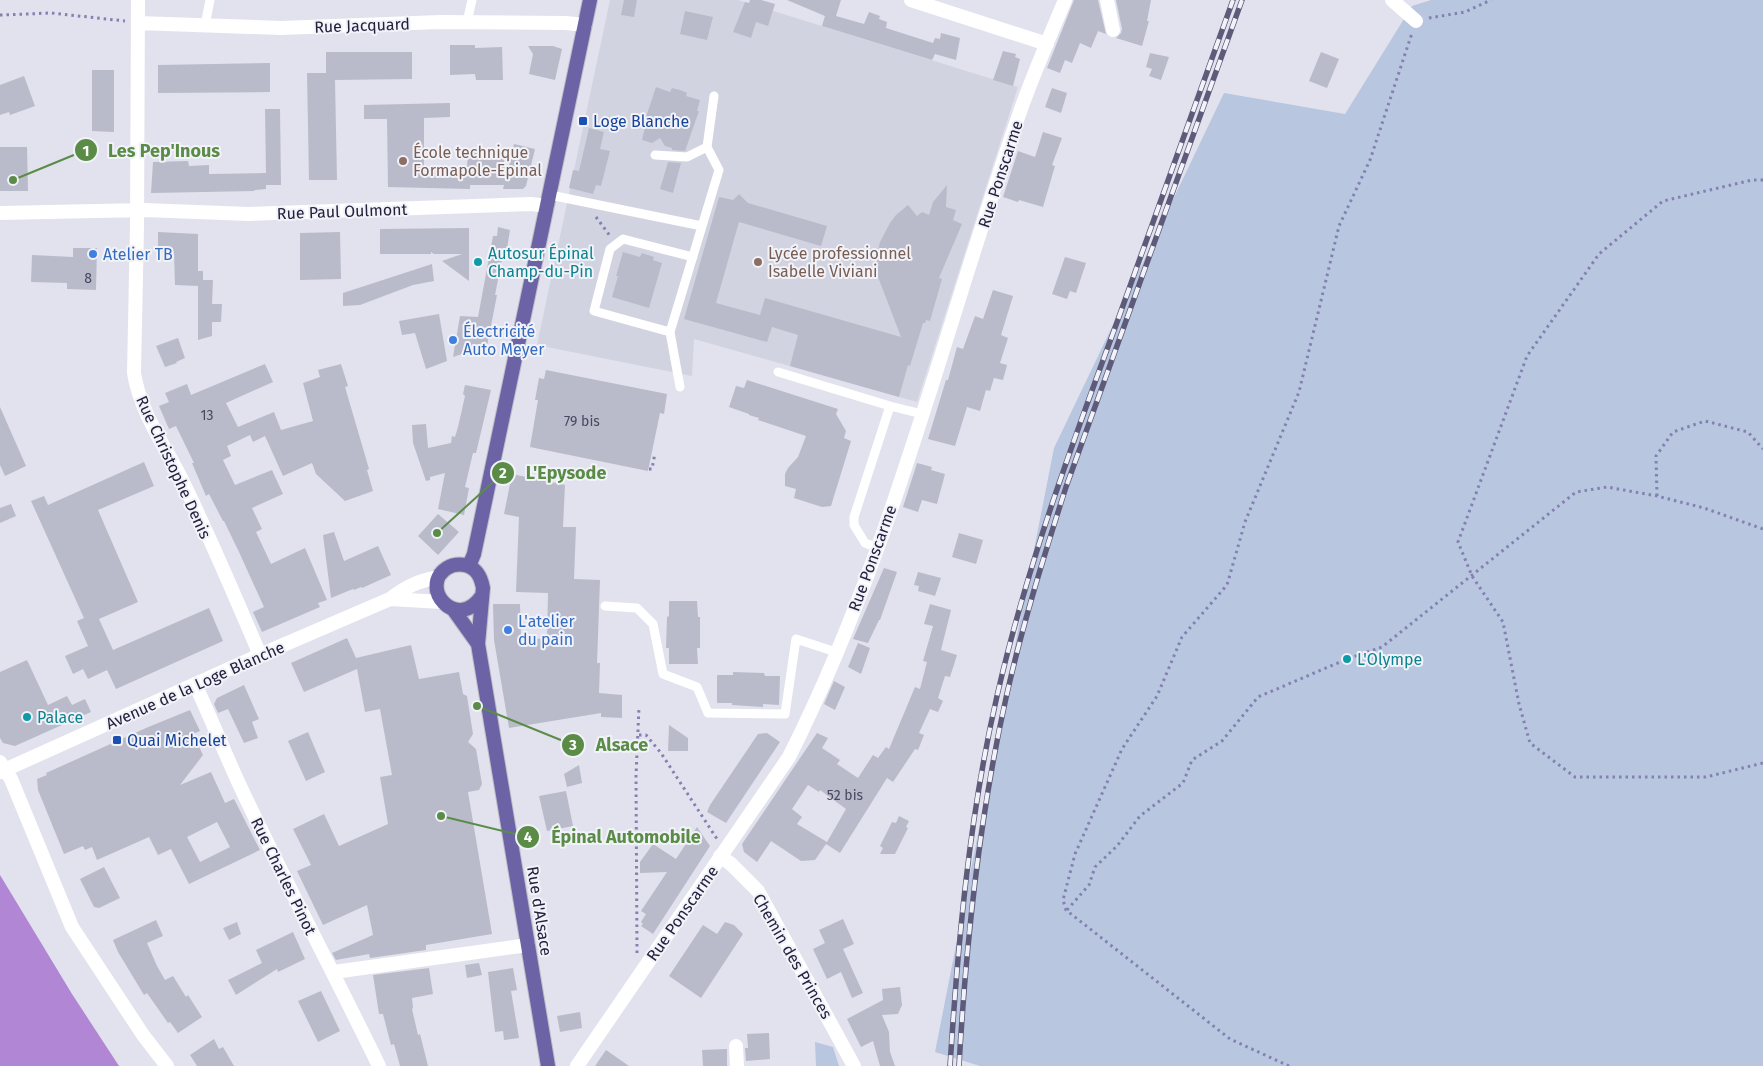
<svg xmlns="http://www.w3.org/2000/svg" width="1763" height="1066" viewBox="0 0 1763 1066" font-family="'Fira Sans',sans-serif">
<style>
.built{fill:#d2d3e0}
.green{fill:#b9c6df}
.water{fill:#b086d5}
.building{fill:#babbca;fill-rule:evenodd}
.lines{fill:none;stroke-linecap:round;stroke-linejoin:round}
.primary-casing{stroke:#bdbcc5;stroke-width:16}
.path{stroke:#8380b2;stroke-width:3;stroke-dasharray:2.5 4;stroke-linecap:butt}
.service{stroke:#fff;stroke-width:9}
.minor{stroke:#fff;stroke-width:14}
.tertiary{stroke:#fff;stroke-width:14}
.primary{stroke:#6b63a5;stroke-width:14}
.rail-casing{stroke:#5e5b7a;stroke-width:5.5}
.rail{stroke:#f2f3f9;stroke-width:4;stroke-dasharray:11;stroke-linecap:butt}
.transit-dot{fill:#1a4fb4;stroke:#f2f3f9;stroke-width:2}
.education-dot{fill:#8d6e63;stroke:#f2f3f9;stroke-width:2}
.shop-dot{fill:#3f7fe0;stroke:#f2f3f9;stroke-width:2}
.culture-dot{fill:#0f9aa8;stroke:#f2f3f9;stroke-width:2}
.labels{text-anchor:middle;stroke-width:4;stroke-linejoin:round;paint-order:stroke}
.number-label{font-size:14px;fill:#4a4761}
.street-label{font-size:16px;fill:#24203e;stroke:#f2f3f9}
.transit-label{font-size:16px;fill:#164399;stroke:#f2f3f9;text-anchor:start}
.education-label{font-size:16px;fill:#785e54;stroke:#f2f3f9;text-anchor:start}
.culture-label{font-size:16px;fill:#0d838f;stroke:#f2f3f9;text-anchor:start}
.shop-label{font-size:16px;fill:#366cbe;stroke:#f2f3f9;text-anchor:start}
.leader{fill:none;stroke:#5a8c48;stroke-width:2}
.callout-dot{fill:#5a8c48;stroke:#f2f3f9;stroke-width:2}
.mark-label{font-size:15px;text-anchor:middle;font-weight:bold;fill:#fff}
.callout-label{font-size:18px;text-anchor:middle;font-weight:bold;fill:#5a8c48;stroke:#f2f3f9;stroke-width:4;stroke-linejoin:round;paint-order:stroke}
</style>
<rect width="100%" height="100%" fill="#e1e2ed"/>
<path class="built" d="M610,0H738L1018,87L917,402L694,339L692,376L537,345Z"/>
<path class="green" d="M1431,0H1763V1066H980L935,1052L1054,448L1224,93L1345,114L1412,6Z
M815,1042L833,1047L839,1066H816Z"/>
<path class="water" d="M0,875L72,994L119,1066H0Z"/>
<path class="building" d="M624,0H637L634,17L621,15Z
M750,0H761L775,4L768,26L756,22L751,38L733,32L745,2L749,3Z
M787,0H841L836,16L864,24L869,12L880,16L879,19L887,22L886,28L933,43L935,38L940,39L941,33L960,38L956,60L935,54L932,60L822,26L825,16Z
M1074,0H1098L1106,34L1098,31L1091,48L1080,43L1072,63L1065,60L1060,73L1047,68Z
M1116,0H1151L1147,21H1149L1142,46L1116,38L1121,33L1122,29Z
M685,11L713,17L707,40L680,34Z
M450,45H475V48L502,47L503,80H476L475,74L450,75Z
M528,46H553L562,49L555,80L529,74L533,54Z
M1003,51L1016,54L1015,57L1020,59L1013,86L993,80Z
M326,52H412V79L335,80L337,180H309L307,73H326Z
M1321,52L1339,59L1327,88L1309,81Z
M1150,53L1169,57L1161,80L1149,76L1152,69L1146,67Z
M270,63V92L158,93V65Z
M92,70H114V132L92,131Z
M24,76L35,106L10,115L9,112L0,115V85Z
M656,87L670,92L672,88L680,90L687,93L686,96L700,100L697,111H699L685,151L672,150V148L665,146L660,138L652,143L642,140L645,127L643,126Z
M1052,88L1067,93L1061,113L1045,107Z
M450,103V117L424,118V168L467,167L468,152L504,156V167H509L514,144L535,149L526,186L523,189H503L504,185H470V189L388,187L387,119H364V105Z
M265,109H280L281,185H266V189L255,190L254,191L151,193L153,162L188,161L189,166L209,165V174L266,173Z
M589,128L604,132L600,149L610,151L601,186L596,185L593,194L569,188L573,170L579,171Z
M1043,132L1062,138L1052,165L1055,166L1043,207L1019,200L1018,202L1003,197L1018,151L1035,157Z
M0,147H27L28,191H0Z
M668,162L681,163L673,193L660,189Z
M947,185L946,207L956,210L953,220L962,224L939,278L942,279L930,321L926,320L925,323H923L910,366L908,365L899,397L790,366L798,335L772,327L767,342L684,319L719,197L733,200L739,194L748,203L827,226L821,246L739,222L716,303L760,315L765,298L901,337L878,277L877,254L880,242L890,223L896,215L908,205L917,216L922,212L929,215L933,202Z
M498,227L510,230L506,255L503,254L495,295H497L487,346L453,357L460,316L478,317L493,236H497Z
M469,228V281L442,261L462,254H434L431,252V254H380V229Z
M158,232L198,234V271H203V280H213L212,304H222L221,322H212V336L198,340V286L175,285L174,252H158Z
M340,232L341,279L300,280V233Z
M73,248H97L96,290L67,289V283L31,282L32,255L73,257Z
M623,252L640,257L642,253L654,257L653,260L662,263L649,308L612,297L618,276H616Z
M1065,257L1086,263L1076,293L1070,291L1067,299L1052,294Z
M432,264L434,281L413,285L360,305L343,306V293Z
M993,290L1013,296L1001,335L1008,338L1000,363L1007,365L1003,380L994,378L990,391L986,390L980,411L967,407L955,446L928,439L946,380H948L957,347L963,349L975,316L983,319Z
M439,314L447,361L426,369L415,333L402,335L399,321Z
M178,338L185,358L176,362L177,363L165,367L156,346Z
M265,364L273,382L226,403L238,427L274,412L281,430L313,421L303,383L320,377L318,370L341,364L348,386L345,387L369,469L367,470L373,491L345,501L316,474L312,463L283,476L265,436L253,442L250,435L227,446L231,456L223,460L235,485L272,470L283,494L252,508L262,529L256,532L271,564L305,548L327,600L318,603L320,607L262,632L253,612L264,607L239,552L224,521H223L209,494L206,496L192,463H194L176,426L169,429L159,406L169,402L165,393L187,384L191,395Z
M546,370L667,394L664,414L660,413L648,471L530,447L538,400H535L539,378L544,379Z
M747,380L838,409L836,414L846,431L844,438L851,441L831,506L822,507L794,498L796,489L785,486V474L788,468L798,457L806,436L758,420L759,418L749,415V414L729,407L736,386L744,388Z
M465,385L491,390L476,453H473L465,487L469,488L464,515L438,509L445,473L430,477V480L426,481L413,443L412,425L426,424L428,448L451,443L452,436L455,437L458,427L465,396L463,394Z
M0,407L26,466L5,476L0,465Z
M144,462L154,486L98,510L138,602L99,619L113,650L209,608L223,641L116,689L107,670L88,679L83,669L73,674L65,656L88,646L77,621L84,618L31,501L44,496L48,505Z
M917,463L932,467L931,470L945,474L937,504L922,500L918,512L903,507Z
M512,474L565,485L563,527H576L574,579L600,580L597,663H600L599,693L622,695V718L601,717V713L509,728L494,640L493,604H520L521,638L547,639L548,593L516,592L519,517L504,514Z
M11,504L16,516L0,523V508Z
M438,514L459,532L438,555L418,536Z
M334,532L344,561L378,546L391,575L362,588L361,587L354,590L353,589L331,598L323,535Z
M959,533L983,540L976,564L952,557Z
M884,568L897,572L880,620H879L868,643L853,639Z
M918,572L941,578L935,596L918,591L919,586L914,585Z
M669,601H697L698,617H700V648H697L698,664H669V648H666L667,617L669,616Z
M930,604L951,610L941,650L957,655L950,677L945,676L938,698L943,701L938,712L930,709L919,733L924,735L918,750L915,749L893,782L887,778L840,853L826,844L815,860L801,861L771,841L757,862L744,852L742,844L817,733L828,738L822,748L840,760L837,764L858,778L873,755L878,758L886,747L889,749L915,687L920,689L927,662L923,661L933,626L924,624ZM808,785L819,792L820,790L846,809L827,842L797,824L802,817L792,809Z
M347,638L356,658L411,645L419,679L459,672L463,694L467,696L473,734L468,742L476,749L482,784L479,790L468,792L492,934L426,945V950L370,958L369,954L336,960L332,953L373,935L367,905L323,925L297,871L311,865L293,829L324,814L339,846L388,824L380,777L392,775L380,709L365,712L357,669L304,692L291,663Z
M858,643L870,648L861,674L848,667Z
M27,660L48,705L67,696L72,705L85,699L91,712L15,746L3,743L0,738V672Z
M733,672L764,673L765,676H780L779,705L763,704V707L732,705V703H717V675H733Z
M834,681L845,687L835,710L824,704Z
M244,685L259,719L252,722L258,738L244,743L228,709L218,713L214,704L217,698Z
M190,710L200,731L193,734L203,755L180,785L211,772L225,803L234,799L260,850L189,884L171,849L158,855L149,837L97,860L92,847L85,850L83,846L64,854L38,790L37,779L47,775L46,773L146,728ZM217,822L230,847L200,862L187,837Z
M669,725L688,738V751H668Z
M308,732L325,772L306,781L288,741Z
M767,733L780,742L726,823L707,812L710,805L758,734Z
M579,765L582,783L567,787L564,774Z
M566,791L573,826L547,831L539,796Z
M899,816L909,821L906,827L908,828L895,854H880L883,848L880,846L892,822L896,823Z
M697,827L710,846L653,934L641,926L643,924L641,922L646,914L641,911L667,872L640,873V862L653,844L676,859Z
M104,867L120,898L99,908L94,907L80,879Z
M843,919L854,944L843,949L863,993L852,998L841,972L827,979L813,949L825,943L819,930Z
M156,920L163,936L147,943L157,966L165,980L173,976L186,997L188,995L202,1017L178,1033L170,1022L168,1023L147,993L144,995L118,952L113,940Z
M237,922L241,934L229,940L223,928Z
M725,922L734,925L743,934L701,998L669,976L703,925L717,934Z
M293,932L305,959L278,972L277,969L236,995L228,980L262,963L256,950Z
M479,963L482,975L467,978L465,965Z
M429,968L433,994L412,998L413,1008L412,1009L418,1035L420,1034L428,1066H400L394,1044L391,1045L383,1014H379L373,975Z
M513,968L517,990L511,991L519,1038L504,1040L503,1031L495,1032L488,972Z
M900,987L902,1005L898,1014L882,1015L889,1032L890,1052L895,1066H880L873,1041L861,1047L847,1019L883,1000L882,989Z
M321,991L340,1031L318,1042L298,1001Z
M580,1012L582,1028L560,1032L557,1016Z
M769,1033L770,1059L746,1061L745,1048H748L747,1034Z
M214,1039L219,1049L223,1047L234,1066H197L190,1055Z
M727,1049V1066H703L702,1050Z
M606,1050L629,1066H595Z"/>
<g class="lines">
<defs>
<path id="primary" d="M469,566L474,554L590,0
M453,609L478,644L483,588C481,577 477,568 465,565C459,564 452,565 447,568C418,587 456,632 481,597
M478,644L548,1066"/>
</defs>
<use href="#primary" class="primary-casing"/>
<path class="path" d="M0,15L51,13L125,21
M1429,18L1465,12L1491,0
M1763,180H1752L1663,201L1599,254L1527,356L1458,542L1472,576L1503,622L1519,704L1530,743L1575,777H1706L1763,763
M596,217L610,236
M649,469H652L655,453
M1657,496L1656,456L1673,432L1705,421L1748,432L1763,449
M639,735H646L661,753L717,839
M1067,910L1089,885L1095,867L1117,846L1140,816L1183,783L1192,760L1222,741L1258,697L1347,659L1382,647L1576,492L1607,487L1657,496L1704,508L1763,529
M637,953L636,776L639,707
M1289,1066L1230,1039L1066,910L1063,900L1075,854L1122,749L1157,696L1182,637L1227,585L1245,522L1299,392L1339,226L1370,160L1412,33"/>
<path class="service" d="M467,22L472,0
M205,25L210,0
M655,155L687,157L707,147
M550,195L702,226
M670,332L594,311L610,249L623,239L693,257
M778,372L890,406
M680,387L670,332L719,170L707,147L714,96
M878,548L865,543L854,525V517L890,406L922,414
M605,606L637,608L653,624L663,674L697,687L708,713L785,714L796,639L836,652"/>
<path class="minor" d="M138,0L137,226L134,373C140,412 165,446 182,480C210,537 235,596 260,655
M911,0L1047,44
M1107,0L1113,30
M1392,0L1416,21
M138,23L281,28L440,22L566,23L585,25
M0,213L144,210L249,214L531,204L547,206
M195,684C211,718 225,754 241,788C285,882 334,973 379,1066
M0,762L11,779L72,927L143,1035L167,1066
M720,856L731,864L758,891L854,1066
M334,972L528,945
M736,1046L737,1066"/>
<path class="tertiary" d="M390,599L442,602
M0,772L260,655L390,599C407,586 418,581 439,577
M577,1066L789,757C893,551 945,325 1021,109C1034,72 1050,36 1065,0"/>
<use href="#primary" class="primary"/>
<defs>
<path id="rail" d="M950,1066C958,942 969,818 997,696C1026,569 1071,447 1116,325C1155,217 1194,108 1233,0
M959,1066C966,942 979,819 1006,698C1022,626 1044,556 1066,487L1242,0"/>
</defs>
<use href="#rail" class="rail-casing"/>
<use href="#rail" class="rail"/>
</g>
<g class="transit-dot">
<rect x="578" y="116" width="10" height="10" rx="2.5"/>
<rect x="112" y="735" width="10" height="10" rx="2.5"/>
</g>
<g class="education-dot">
<circle cx="403" cy="161" r="5"/>
<circle cx="758" cy="262" r="5"/>
</g>
<g class="shop-dot">
<circle cx="93" cy="254" r="5"/>
<circle cx="453" cy="340" r="5"/>
<circle cx="508" cy="630" r="5"/>
</g>
<g class="culture-dot">
<circle cx="478" cy="262" r="5"/>
<circle cx="1347" cy="659" r="5"/>
<circle cx="27" cy="717" r="5"/>
</g>
<g class="labels">
<g class="number-label">
<text x="88" y="283">8</text>
<text x="207" y="420">13</text>
<text x="582" y="426">79 bis</text>
<text x="845" y="800">52 bis</text>
</g>
<g class="street-label">
<text transform="translate(362 25) rotate(-2)" y="6">Rue Jacquard</text>
<text transform="translate(1000 174) rotate(-72)" y="6">Rue Ponscarme</text>
<text transform="translate(342 211) rotate(-2)" y="6">Rue Paul Oulmont</text>
<text transform="translate(174 467) rotate(65)" y="6">Rue Christophe Denis</text>
<text transform="translate(872 558) rotate(-70)" y="6">Rue Ponscarme</text>
<text transform="translate(195 685) rotate(-24)" y="6">Avenue de la Loge Blanche</text>
<text transform="translate(284 876) rotate(64)" y="6">Rue Charles Pinot</text>
<text transform="translate(540 911) rotate(81)" y="6">Rue d'Alsace</text>
<text transform="translate(682 913) rotate(-55)" y="6">Rue Ponscarme</text>
<text transform="translate(793 956) rotate(60)" y="6">Chemin des Princes</text>
</g>
<g class="transit-label">
<text x="593" y="127">Loge Blanche</text>
<text x="127" y="746">Quai Michelet</text>
</g>
<g class="education-label">
<text x="413" y="158">École technique<tspan x="413" dy="18">Formapole-Epinal</tspan></text>
<text x="768" y="259">Lycée professionnel<tspan x="768" dy="18">Isabelle Viviani</tspan></text>
</g>
<g class="culture-label">
<text x="488" y="259">Autosur Épinal<tspan x="488" dy="18">Champ-du-Pin</tspan></text>
<text x="1357" y="665">L'Olympe</text>
<text x="37" y="723">Palace</text>
</g>
<g class="shop-label">
<text x="103" y="260">Atelier TB</text>
<text x="463" y="337">Électricité<tspan x="463" dy="18">Auto Meyer</tspan></text>
<text x="518" y="627">L'atelier<tspan x="518" dy="18">du pain</tspan></text>
</g>
</g>
<path class="leader" d="M13 180L86 150M437 533L503 473M477 706L573 745M441 816L528 837"/>
<g class="callout-dot">
<circle cx="13" cy="180" r="5"/>
<circle cx="437" cy="533" r="5"/>
<circle cx="477" cy="706" r="5"/>
<circle cx="441" cy="816" r="5"/>
<circle cx="86" cy="150" r="12"/>
<circle cx="503" cy="473" r="12"/>
<circle cx="573" cy="745" r="12"/>
<circle cx="528" cy="837" r="12"/>
</g>
<g class="mark-label">
<text x="86" y="156">1</text>
<text x="503" y="478">2</text>
<text x="573" y="750">3</text>
<text x="528" y="842">4</text>
</g>
<g class="callout-label">
<text x="164" y="157">Les Pep'Inous</text>
<text x="566" y="479">L'Epysode</text>
<text x="622" y="751">Alsace</text>
<text x="626" y="843">Épinal Automobile</text>
</g>
</svg>
